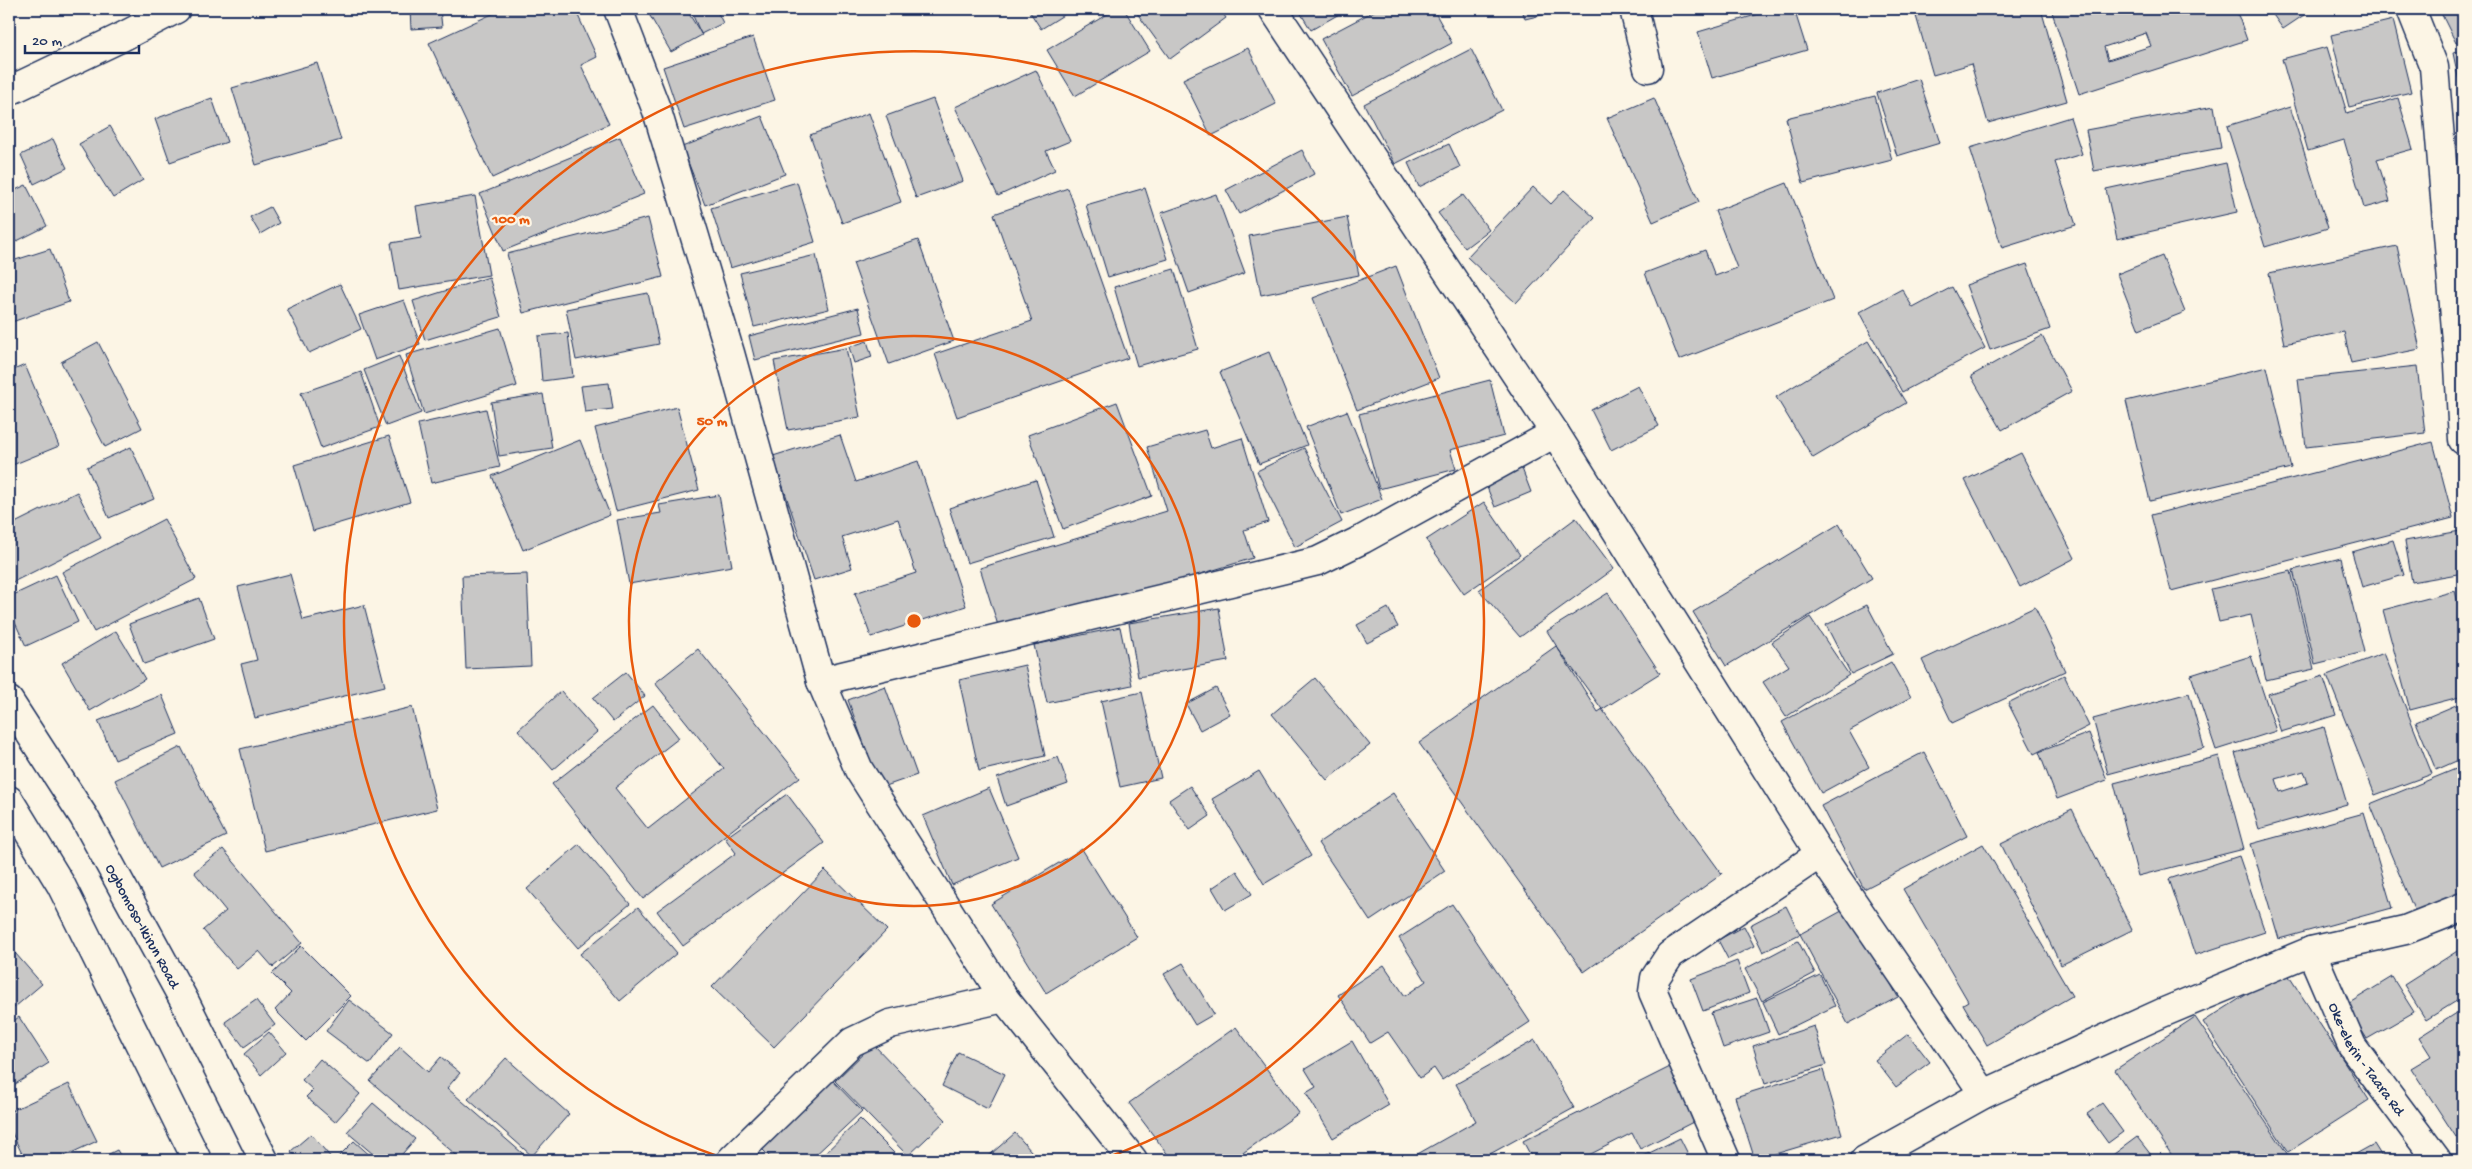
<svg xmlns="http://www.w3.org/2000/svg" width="2472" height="1169" viewBox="0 0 2472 1169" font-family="'Gochi Hand',sans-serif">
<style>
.building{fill:#c8c7c6;stroke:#1b2f5e;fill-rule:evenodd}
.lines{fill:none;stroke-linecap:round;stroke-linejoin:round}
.minor-casing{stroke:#1b2f5e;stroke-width:31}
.secondary-casing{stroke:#1b2f5e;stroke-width:31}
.trunk-casing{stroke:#1b2f5e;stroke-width:31}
.minor{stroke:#fcf5e5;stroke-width:28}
.secondary{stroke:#fcf5e5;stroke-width:28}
.trunk{stroke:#fcf5e5;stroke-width:28}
.ring{fill:none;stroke:#e8590c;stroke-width:2.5}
.labels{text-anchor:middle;stroke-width:4.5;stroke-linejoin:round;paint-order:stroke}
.street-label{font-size:15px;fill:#1b2f5e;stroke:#fcf5e5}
.centre{fill:#e8590c;stroke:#fcf5e5;stroke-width:2.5}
.ring-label{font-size:15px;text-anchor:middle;font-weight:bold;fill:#e8590c;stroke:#fcf5e5;stroke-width:4.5;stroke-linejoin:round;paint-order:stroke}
</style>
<rect width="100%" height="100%" fill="#fcf5e5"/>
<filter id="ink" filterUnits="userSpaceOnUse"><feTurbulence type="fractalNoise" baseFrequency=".02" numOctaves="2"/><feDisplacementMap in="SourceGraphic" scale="10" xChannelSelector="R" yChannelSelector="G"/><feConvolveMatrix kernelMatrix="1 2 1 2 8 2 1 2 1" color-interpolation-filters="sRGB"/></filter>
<g filter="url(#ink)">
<path class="building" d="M410,9H440L442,27L411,29Z
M503,9H575L597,57L581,65L609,124L492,178L429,43Z
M646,9H686L702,35L671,52Z
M690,9H716L723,23L701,34Z
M1028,9H1073L1041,29Z
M1116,9H1124L1150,51L1075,96L1047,50Z
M1134,9H1220L1226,18L1170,59Z
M1298,9H1348L1311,30Z
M1378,9H1433L1452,43L1352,96L1321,39Z
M1522,9H1567L1525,19Z
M1776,9H1794L1807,50L1712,78L1698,32Z
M1914,9H2041L2067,101L1988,123L1971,64L1933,75Z
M2051,9H2236L2247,40L2079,94ZM2146,33L2151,46L2108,60L2104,47Z
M2269,9H2313L2283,29Z
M2439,9H2463V39L2456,43Z
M2393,20L2411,92L2349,107L2331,35Z
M753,37L775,100L684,129L663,67Z
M2327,47L2347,113L2398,98L2413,149L2377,159L2390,201L2364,208L2344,140L2308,151L2282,59Z
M1248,48L1276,104L1211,136L1183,79Z
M1471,49L1502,110L1395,164L1364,104Z
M2463,51V101L2453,53Z
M317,63L341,140L256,165L232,88Z
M1036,70L1070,141L1046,151L1055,170L998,196L955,107Z
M1919,79L1940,143L1897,156L1877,93Z
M1875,96L1892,160L1803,183L1786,118Z
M212,98L227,142L170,162L155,119Z
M1654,98L1699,202L1653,222L1607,118Z
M933,99L963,181L916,198L886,116Z
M2214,106L2221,148L2094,171L2086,130Z
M2290,107L2328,228L2265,247L2227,126Z
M869,113L901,202L842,223L810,135Z
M762,116L785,174L705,205L682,147Z
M2070,117L2082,154L2055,162L2076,225L2002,248L1970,148Z
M110,126L143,180L113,198L79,144Z
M620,137L644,194L503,251L480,194Z
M53,139L67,168L34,184L21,155Z
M1449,144L1460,167L1419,187L1408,163Z
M1302,150L1314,174L1239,214L1226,190Z
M2463,158V225L2459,224Z
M2226,163L2237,212L2117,239L2106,189Z
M797,182L815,242L730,268L711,208Z
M1787,183L1833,300L1679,360L1645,273L1705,250L1715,276L1737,268L1715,211Z
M26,185L47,226L9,245V193Z
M1533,187L1551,204L1564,190L1595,218L1516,303L1467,257Z
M1068,188L1128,358L957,417L935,354L1032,321L994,214Z
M1145,188L1168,259L1108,277L1086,205Z
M1216,194L1245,273L1189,293L1161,213Z
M1463,195L1489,230L1465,248L1438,213Z
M475,196L489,275L399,290L391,243L421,238L416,206Z
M270,207L279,223L260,234L250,217Z
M1347,217L1359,275L1261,295L1249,236Z
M648,218L663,277L523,313L507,254Z
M918,240L954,341L889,364L853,263Z
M2397,246L2420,349L2351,363L2344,332L2284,344L2269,273Z
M50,249L69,302L9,323V262Z
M816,255L829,309L754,327L740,273Z
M2162,256L2185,312L2139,330L2117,274Z
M2027,264L2050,329L1990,350L1966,285Z
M1396,266L1439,378L1357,410L1313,298Z
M1174,269L1198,349L1137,366L1114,287Z
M489,277L501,317L425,340L413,301Z
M340,284L361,329L309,353L287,309Z
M1952,287L1985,348L1902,392L1859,312L1902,289L1913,308Z
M648,293L659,344L576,360L566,309Z
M404,300L420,344L375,360L359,315Z
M858,308L864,333L755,360L749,336Z
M500,328L517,386L424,414L406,355Z
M568,333L573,377L542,381L538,336Z
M2042,336L2072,391L2002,430L1971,376Z
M867,341L872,357L854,363L849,347Z
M1868,341L1906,403L1813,458L1776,397Z
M98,342L142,428L105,447L61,362Z
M846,348L860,417L788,430L774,361Z
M1269,352L1307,445L1259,464L1220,372Z
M399,356L421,413L386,426L364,370Z
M25,365L59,446L10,466L9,372Z
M2417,366L2425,433L2306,447L2298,379Z
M2267,367L2291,468L2150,501L2126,401Z
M361,372L380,427L321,448L301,393Z
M1490,380L1504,436L1450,450L1456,469L1379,489L1359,414Z
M609,383L613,409L585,412L581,386Z
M1638,386L1659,426L1611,450L1591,410Z
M543,394L552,448L499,456L491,402Z
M1117,402L1152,496L1063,529L1028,435Z
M677,407L699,490L616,511L595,428Z
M486,409L500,467L431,483L418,424Z
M1347,411L1382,499L1341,515L1306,427Z
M1205,430L1211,448L1242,438L1268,522L1244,530L1253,558L1001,635L980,568L1167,511L1147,447Z
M840,435L856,482L918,461L966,606L871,637L855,593L916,573L898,519L842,537L852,568L814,580L773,456Z
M389,436L410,502L313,531L294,465Z
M580,440L610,515L523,550L492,476Z
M2433,442L2453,518L2171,591L2151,515Z
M131,447L154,499L109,518L87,467Z
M1304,448L1342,522L1295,547L1257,471Z
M2021,453L2075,558L2020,587L1965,480Z
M1521,466L1531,492L1495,507L1484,480Z
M1036,480L1054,537L967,563L949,508Z
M77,492L101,538L9,584V526Z
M719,495L732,566L629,584L617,520L661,513L659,505Z
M1484,502L1520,555L1464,594L1426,540Z
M1576,518L1614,569L1520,637L1479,590Z
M164,519L196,579L94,632L62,572Z
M1839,524L1872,578L1726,666L1693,612Z
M2460,531L2463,550V573L2412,582L2405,541Z
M2393,540L2404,575L2362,587L2352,552Z
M2341,558L2364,652L2315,664L2293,570Z
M2291,571L2314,669L2266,680L2251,615L2219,622L2211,589Z
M290,574L303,620L364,605L385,686L255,718L241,664L257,660L238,587Z
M527,574L531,666L466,669L462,576Z
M56,575L78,622L26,646L9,610V597Z
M2455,591L2463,623V696L2410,710L2383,610Z
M1608,593L1660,673L1598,712L1547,631Z
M199,598L214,639L144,664L129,624Z
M1867,605L1893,654L1851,674L1826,625Z
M2035,607L2065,671L1952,723L1922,660Z
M1219,608L1228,661L1138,677L1129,623Z
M1388,608L1398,627L1367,643L1357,625Z
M1810,617L1849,675L1786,717L1763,682L1789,666L1772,642Z
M1120,627L1132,685L1047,703L1034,645Z
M116,631L145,679L90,711L62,663Z
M1556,646L1722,874L1584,972L1419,743Z
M698,649L800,777L643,899L552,784L653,705L679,738L615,788L648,829L724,769L655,683Z
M2384,653L2432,774L2375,795L2327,675Z
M2251,656L2276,731L2216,750L2191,675Z
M1891,662L1911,697L1849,731L1869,767L1821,793L1782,722Z
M1025,665L1045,756L979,771L959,680Z
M626,672L645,696L613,722L593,698Z
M2064,675L2089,726L2034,754L2008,703Z
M2323,676L2336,715L2281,732L2268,694Z
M1315,678L1370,745L1327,780L1272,714Z
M885,686L917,775L880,788L848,700Z
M1216,688L1230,714L1200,730L1186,704Z
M561,691L597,732L553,770L518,730Z
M1142,692L1161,778L1120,787L1101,701Z
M2189,693L2204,748L2108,774L2093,719Z
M162,695L178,734L115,760L98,721Z
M2463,702V758L2436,770L2416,722Z
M412,707L437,809L265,851L240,749Z
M2324,727L2347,804L2259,829L2235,753ZM2304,771L2308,783L2280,792L2276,779Z
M2089,733L2107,780L2057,799L2039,752Z
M181,747L226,836L159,868L115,780Z
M1924,752L1967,836L1864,889L1821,806Z
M2219,756L2244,849L2138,876L2114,783Z
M1058,757L1068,784L1006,806L997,778Z
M2463,766V892L2415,912L2370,804Z
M1259,771L1311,856L1264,884L1212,799Z
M1190,786L1210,816L1190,830L1169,800Z
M989,788L1018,857L952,885L923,816Z
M1393,793L1445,871L1370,921L1318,843Z
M787,794L824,843L683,946L657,911L736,853L725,838Z
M2072,809L2132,930L2061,965L2001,844Z
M2364,813L2392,908L2279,939L2251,844Z
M579,844L630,904L578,948L527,889Z
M1983,844L2072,996L1987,1045L1963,1004L1968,1001L1903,889Z
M223,849L302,943L273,967L259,951L237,969L203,930L226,911L194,872Z
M1082,849L1137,937L1046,993L991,904Z
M2239,856L2265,932L2195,955L2169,879Z
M825,870L887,930L774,1047L712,987Z
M1237,871L1252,894L1225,910L1212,888Z
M1452,904L1530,1022L1442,1080L1434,1068L1420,1078L1388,1032L1370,1043L1338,995L1384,965L1405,996L1426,981L1399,938Z
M1786,906L1800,934L1763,952L1750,925Z
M638,907L677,953L620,1001L580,954Z
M1849,907L1898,997L1848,1024L1800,934Z
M1744,926L1754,946L1728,959L1718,940Z
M1798,941L1815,973L1762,1001L1745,969Z
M9,946L42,984L9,1012Z
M301,946L351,996L306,1041L275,1010L291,993L272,974Z
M2462,948L2463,997L2426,1020L2404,985Z
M1737,961L1749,993L1703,1011L1691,979Z
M1183,963L1214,1014L1195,1025L1164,974Z
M2285,970L2369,1100L2288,1152L2203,1022Z
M1820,975L1835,1006L1778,1034L1763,1002Z
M2392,977L2414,1012L2367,1039L2346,1005Z
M1757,998L1769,1032L1723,1048L1711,1013Z
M256,1000L275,1025L244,1047L225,1022Z
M349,1000L393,1033L370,1064L326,1031Z
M2463,1009V1132L2456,1137L2411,1068L2431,1056L2419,1037Z
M19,1017L49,1063L9,1088V1024Z
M2195,1017L2290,1158L2287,1160H2175L2115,1070Z
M1814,1026L1826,1065L1765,1084L1753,1046Z
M1236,1027L1299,1113L1233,1160H1172L1129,1103Z
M269,1032L286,1052L261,1075L244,1054Z
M1908,1034L1930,1062L1896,1087L1875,1060Z
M1535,1040L1574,1108L1479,1160H1407L1476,1121L1456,1084Z
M1352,1041L1389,1105L1333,1138L1306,1093L1316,1087L1305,1069Z
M873,1044L946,1120L908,1156L835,1081Z
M400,1047L428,1072L441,1057L460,1073L447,1088L529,1159L462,1160L370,1081Z
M958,1052L1005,1074L988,1109L942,1086Z
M506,1058L569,1114L532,1156L468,1099Z
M320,1059L360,1094L335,1122L306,1097L313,1090L302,1080Z
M1674,1065L1701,1118L1640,1149L1632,1133L1585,1157L1587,1160H1533L1523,1141Z
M1823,1070L1842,1134L1755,1160L1735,1097Z
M831,1079L862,1111L810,1160H773L760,1147Z
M69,1084L97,1141L56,1160H25L9,1127V1112Z
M373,1103L415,1139L397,1160H380L347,1132Z
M2102,1103L2123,1132L2108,1143L2087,1114Z
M860,1119L901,1160H818Z
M1015,1133L1039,1160H984Z
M311,1134L333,1160H299L291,1151Z
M2137,1137L2155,1160H2106Z
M1680,1138L1691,1160H1635Z
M354,1141L373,1158L371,1160H342L338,1157Z
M2374,1144L2384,1160H2345Z
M117,1150L123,1160H97Z
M1331,1152L1336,1160H1316Z
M756,1154L764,1160H750Z"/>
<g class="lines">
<defs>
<g id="minor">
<path d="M618,9L657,111L730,353L821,681L859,770L1004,998L1133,1160"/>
<path d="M1273,9L1555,433L1820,854L1984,1094"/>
<path d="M1634,9L1648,68"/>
<path d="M2411,9L2434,67L2459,365L2463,440"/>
<path d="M821,681L1318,561L1363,539L1555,433"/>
<path id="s1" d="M2311,951L2352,1046L2437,1160"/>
<path d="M731,1160L852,1042L890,1024L1004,998"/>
<path d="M1726,1160L1653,992L1655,978L1670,955L1820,854"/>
<path d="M1865,1160L1984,1094L2162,1013L2311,951L2405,930L2463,907"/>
</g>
<g id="secondary">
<path id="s2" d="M9,701L84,817L185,1002L264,1160"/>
<path d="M9,800L61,885L197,1160"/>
</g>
<path id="trunk" d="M9,91L118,39L176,9"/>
</defs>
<use href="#minor" class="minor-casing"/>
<use href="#secondary" class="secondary-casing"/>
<use href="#trunk" class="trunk-casing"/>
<use href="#minor" class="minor"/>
<use href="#secondary" class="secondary"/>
<use href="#trunk" class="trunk"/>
</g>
</g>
<g class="ring">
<circle cx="914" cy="621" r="285"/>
<path d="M728 1160A570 570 0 1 1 1100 1160"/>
</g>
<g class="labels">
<g class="street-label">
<text dy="5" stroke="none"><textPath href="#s2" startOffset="262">Ogbomoso-Ikirun Road</textPath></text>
<text dy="5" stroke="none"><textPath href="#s1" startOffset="122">Oke-elerin - Taara Rd</textPath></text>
</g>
</g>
<circle cx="914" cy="621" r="8" class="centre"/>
<g class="ring-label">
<text x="511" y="223">100 m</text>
<text x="712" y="425">50 m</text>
</g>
<rect width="2472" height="1169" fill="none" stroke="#fcf5e5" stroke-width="30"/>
<rect x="15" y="15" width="2442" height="1139" fill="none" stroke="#1b2f5e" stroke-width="2" filter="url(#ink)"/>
<path d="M25 45v8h114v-8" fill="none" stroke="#1b2f5e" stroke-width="2.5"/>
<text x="32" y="45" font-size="15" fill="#1b2f5e" stroke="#fcf5e5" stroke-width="4" paint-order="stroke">20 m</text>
</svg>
